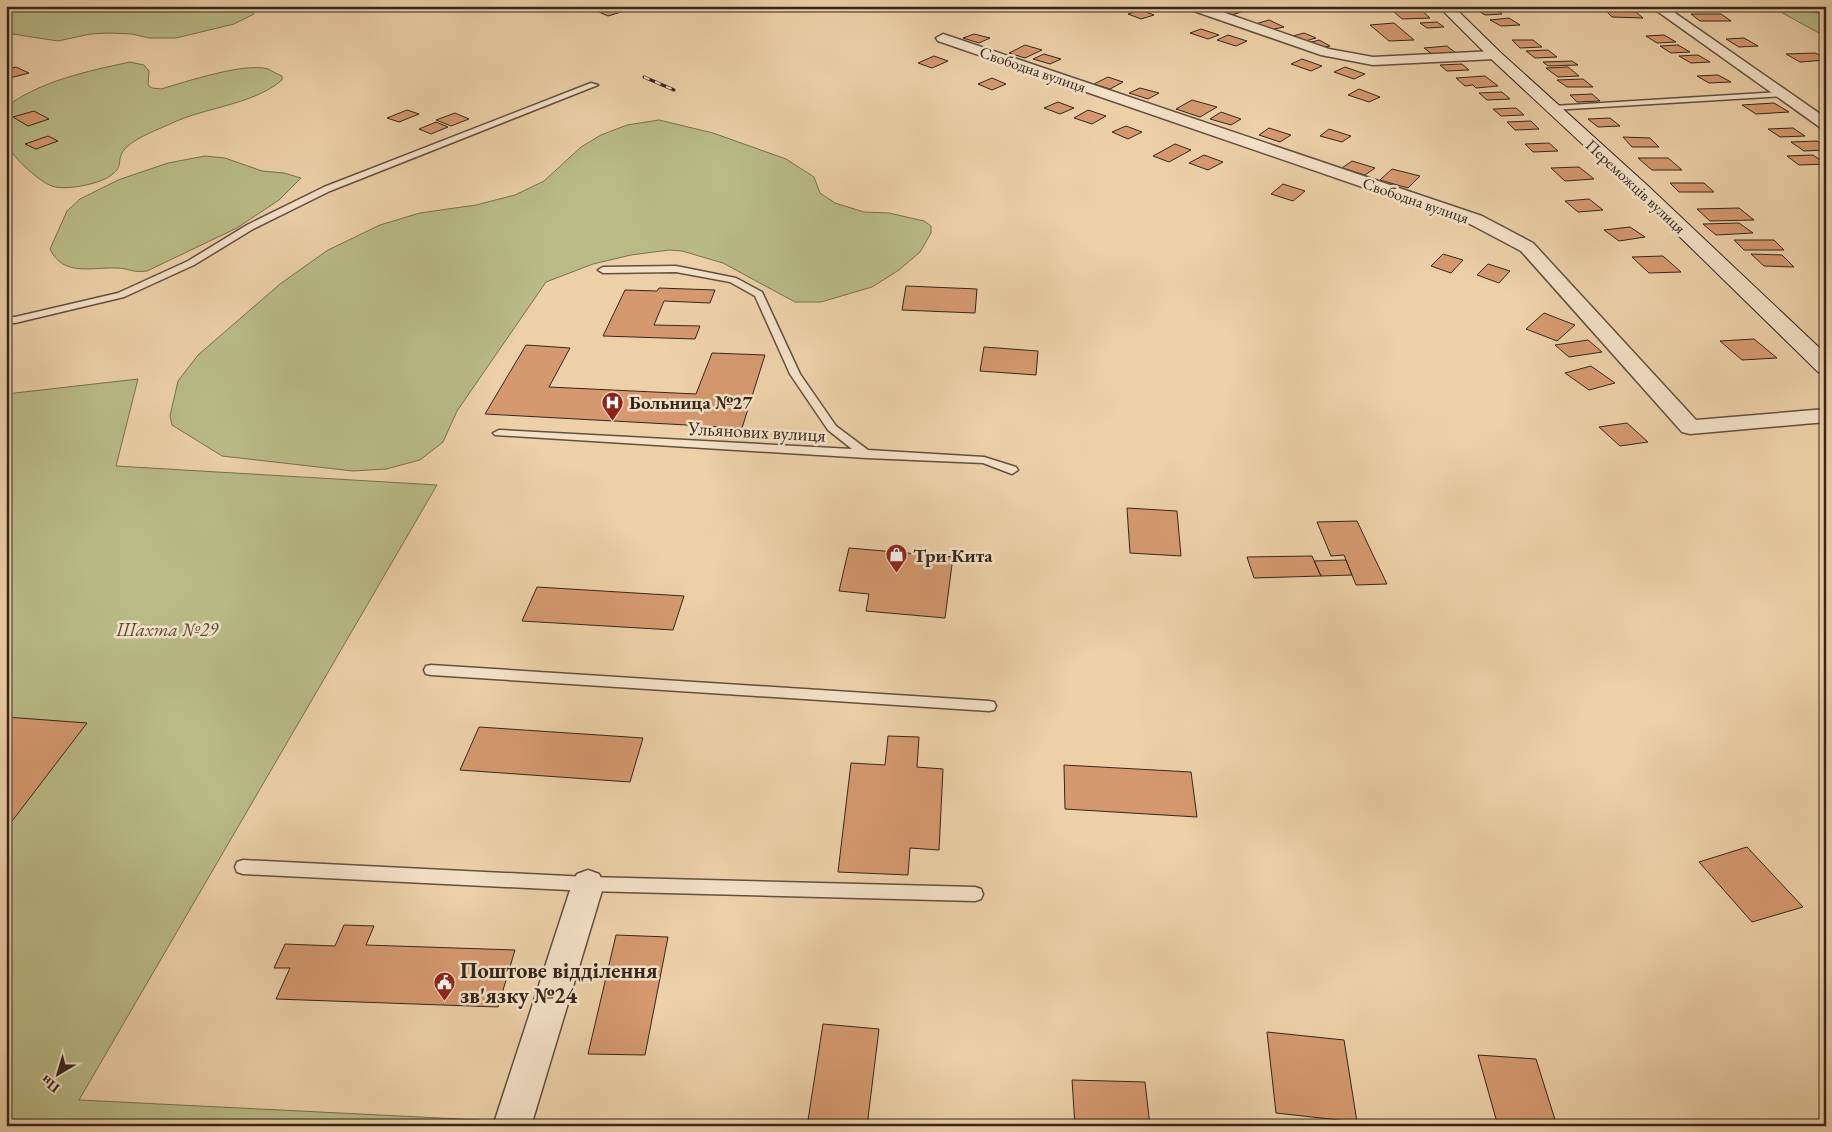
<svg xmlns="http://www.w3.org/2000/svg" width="1832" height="1132" viewBox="0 0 1832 1132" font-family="'EB Garamond',serif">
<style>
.green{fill:#b9bb87;stroke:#767052}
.building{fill:#d6996f;stroke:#34261d}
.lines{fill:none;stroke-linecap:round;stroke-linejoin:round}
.lane-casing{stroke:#625040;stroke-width:3}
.street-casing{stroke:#625040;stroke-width:3}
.secondary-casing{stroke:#34261d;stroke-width:2}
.lane{fill:#f3e0c6;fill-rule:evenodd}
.street{fill:#f3e0c6;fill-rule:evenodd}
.secondary{fill:#f3e0c6;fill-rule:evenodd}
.rail-casing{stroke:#34261d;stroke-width:3}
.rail{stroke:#f3e0c6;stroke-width:2;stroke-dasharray:6;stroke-linecap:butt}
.labels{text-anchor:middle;stroke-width:5;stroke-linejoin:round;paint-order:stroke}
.far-street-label{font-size:16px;fill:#34261d;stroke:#f3e0c6}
.poi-label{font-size:19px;font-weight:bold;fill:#34261d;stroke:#f3e0c6;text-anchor:start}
.street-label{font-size:19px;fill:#34261d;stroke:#f3e0c6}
.park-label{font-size:19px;font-style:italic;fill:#554b38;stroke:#f3e0c6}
.near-poi-label{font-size:22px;font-weight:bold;fill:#34261d;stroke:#f3e0c6;text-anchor:start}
</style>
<rect width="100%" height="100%" fill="#edd0a8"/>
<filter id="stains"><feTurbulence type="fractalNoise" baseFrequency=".004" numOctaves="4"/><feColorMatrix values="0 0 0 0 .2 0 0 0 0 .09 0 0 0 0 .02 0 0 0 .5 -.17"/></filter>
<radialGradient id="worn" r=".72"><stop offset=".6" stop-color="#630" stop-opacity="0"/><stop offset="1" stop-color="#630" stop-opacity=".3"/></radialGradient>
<path class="green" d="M6,6H248L254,14L234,24L176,38H149L132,34L109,33L90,34L58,41L6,33Z
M1770,6H1826V37Z
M130,62L144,65L149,71L148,85L152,88L161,89C185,82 245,62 268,69C272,71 277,74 282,76V80C253,105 205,107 170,124C157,130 129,140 122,153C117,164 123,167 110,176C99,184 65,191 52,186C39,182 9,154 6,142C4,131 6,118 6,107C40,81 88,71 130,62Z
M659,120L713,133L786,159L814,177L820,193L835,203L864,212L889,213L924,221L931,226V233L920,252L899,270L872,287L821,302H795L723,263L682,251L669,250L631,255L593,264L546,282L457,411L443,442L420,460L386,469L353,471L222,456L172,425L170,416L178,381L198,355L280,284L328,250L380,225L420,213L476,205L515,195L544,181L581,147L601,135L627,125Z
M205,156L225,158L262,171L284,173L301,178L279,200L237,228L147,271C131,273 129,268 116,268C92,267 63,277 50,249L67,211L80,199L118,180L168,163Z
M138,379L116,466L437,485L79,1100L480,1120L479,1126H6V394Z"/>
<path class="building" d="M1230,6L1244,11L1229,16L1214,11Z
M609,7L621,12L608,16L597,11Z
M1494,8L1502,14L1485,15L1476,9Z
M1141,10L1154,15L1141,19L1128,14Z
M1421,10L1430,18L1402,19L1393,11Z
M1606,11L1636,12L1643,18L1612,17Z
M1691,14H1721L1731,21H1700Z
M1509,18L1520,25L1501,26L1490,20Z
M1269,20L1284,27L1269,30L1255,24Z
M1437,22L1444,27L1427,28L1420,23Z
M1394,23L1414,40L1389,41L1370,25Z
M1201,29L1219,35L1208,39L1190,33Z
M1304,33L1316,38L1302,42L1289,37Z
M974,34L990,38L979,43L963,38Z
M1228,35L1247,41L1236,46L1217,40Z
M1664,35L1676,42L1657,43L1646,36Z
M1744,38L1758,46L1739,47L1726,39Z
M1319,40L1330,46L1320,48L1308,43Z
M1512,40H1533L1542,47L1520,48Z
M1025,45L1042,50L1025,58L1009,53Z
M1678,45L1690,52L1671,53L1660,46Z
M1447,46L1456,53L1433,55L1424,48Z
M1548,50L1557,57L1535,58L1526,51Z
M1815,53L1826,58V60L1800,62L1786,54Z
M1044,54L1061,59L1050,64L1033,59Z
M1698,55L1710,62L1691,63L1679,56Z
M934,56L948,61L932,68L918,63Z
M1302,59L1322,66L1311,71L1291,64Z
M1572,61L1578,65L1548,66L1543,62Z
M1462,64L1469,70L1447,71L1440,65Z
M16,67L29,73L6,79V69Z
M1345,67L1365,74L1354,79L1334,72Z
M1568,67L1579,76L1558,77L1546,68Z
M1718,75L1731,82L1709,83L1697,76Z
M1485,76L1498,86L1476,88L1473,85L1465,86L1456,78Z
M1108,77L1123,82L1110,89L1094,84Z
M992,78L1006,84L992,90L978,84Z
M1583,79L1593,87H1567L1557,80Z
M1140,88L1159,93L1148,99L1129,93Z
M1359,89L1380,97L1369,102L1348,95Z
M1502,92L1510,99L1487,100L1479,93Z
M1592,94L1600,101L1577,102L1570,95Z
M1192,100L1217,107L1200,117L1176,109Z
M1058,102L1074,108L1060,114L1044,108Z
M1774,103L1789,112L1756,114L1742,105Z
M1516,108L1524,115L1501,116L1493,109Z
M407,110L419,114L399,122L387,118Z
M1088,110L1106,116L1092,124L1074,118Z
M34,111L49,119L28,126L13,117Z
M1221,112L1241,119L1231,125L1210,119Z
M455,113L469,119L451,126L436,120Z
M1610,118L1620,126L1598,127L1588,119Z
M1531,121L1539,129L1515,130L1507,122Z
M436,122L448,127L431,134L419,129Z
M1126,126L1142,132L1128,139L1112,132Z
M1269,128L1291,135L1280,142L1259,135Z
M1793,128L1805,136L1780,137L1768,129Z
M1329,129L1351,136L1342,142L1320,136Z
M48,136L58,141L36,149L25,144Z
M1623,137L1650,138L1659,147H1632Z
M1817,141L1826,147V150L1804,151L1791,142Z
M1549,143L1558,151L1533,152L1525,144Z
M1175,144L1191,150L1169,162L1153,156Z
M1204,155L1223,162L1208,170L1189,163Z
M1813,155L1826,164L1799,165L1787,156Z
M1638,158H1668L1682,170H1652Z
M1352,161L1375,168L1365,175L1342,168Z
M1579,167L1594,179L1565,181L1551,168Z
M1392,169L1420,176L1408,188L1380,180Z
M1670,183H1704L1714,192H1679Z
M1283,184L1305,191L1293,201L1271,194Z
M1589,199L1603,210L1578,212L1565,201Z
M1739,208L1754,220L1710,221L1697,209Z
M1739,223L1753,233L1716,235L1703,224Z
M1630,227L1645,237L1619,241L1604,230Z
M1734,240H1774L1784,250H1744Z
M1443,254L1463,260L1451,273L1431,266Z
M1751,254L1782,255L1794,267L1764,266Z
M1663,256L1681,272L1649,273L1632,257Z
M1488,264L1510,271L1499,283L1477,275Z
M906,286L977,289L975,313L902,310Z
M659,288L715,290L710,303L664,301L654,325L700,326L695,339L603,336L625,290L657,291Z
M1544,313L1575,325L1557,341L1526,329Z
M1754,339L1777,358L1742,360L1720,341Z
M1588,340L1602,352L1569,357L1555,345Z
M526,345L570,348L549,387L696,394L712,353L765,355L742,428L485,414Z
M984,347L1038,351L1036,375L980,371Z
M1591,366L1615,383L1589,390L1565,373Z
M1627,423L1648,442L1620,446L1599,427Z
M1127,508L1177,511L1181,556L1130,553Z
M1357,521L1373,555L1387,584L1356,585L1344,555L1331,556L1317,522Z
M849,548L953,557L945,618L866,611L869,594L839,591Z
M1312,556L1321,576L1254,578L1247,557Z
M1346,560L1352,575L1321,576L1314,561Z
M537,587L684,596L673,630L522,621Z
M6,717L87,723L6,829Z
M479,727L643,738L630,782L460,770Z
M888,736L919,737L917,767L943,769L939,850L910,848L908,875L838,872L851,763L885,765Z
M1064,765L1191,772L1197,817L1065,809Z
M1747,847L1803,907L1752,922L1699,862Z
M344,925L374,926L366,945L515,950L498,1007L276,999L290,968H274L285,944L335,946Z
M616,935L668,937L645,1055L588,1054Z
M823,1024L879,1029L867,1126L808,1120Z
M1267,1032L1344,1040L1357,1122L1276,1113Z
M1478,1055L1536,1059L1557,1126H1498Z
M1072,1080L1145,1082L1150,1126H1075Z"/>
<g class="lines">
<defs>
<path id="lane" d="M1789,6L1826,9V13L1792,8Z
M591,83L598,85L330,191L253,229L194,265L124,297L15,323H6V317H15L118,293L188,261L247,225L324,187Z
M1780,92H1783V96L1553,110L1549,108L1553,106Z
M676,266L736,278L762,292L800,374L836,426L868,450L984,457L1016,467L1018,470L1012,474L983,463L867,458L495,435L493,433L499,430L852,449L828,430L790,374L755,296L730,282L676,272L603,273L598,270L603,267Z
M431,665L989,701L994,702L996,706L994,710L989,711L431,675L426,674L424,670L426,666Z
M243,860L588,877L975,887L981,889L983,894L981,899L975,901L588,891L243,874L237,872L235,867L237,862Z"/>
<path id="street" d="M571,6L563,11L557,7V6Z
M1186,6H1205L1329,49L1373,57L1495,51L1502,55L1495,59L1373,65L1321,55L1188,9Z
M1650,6H1665L1826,118V129L1821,128Z
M943,34L1482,216L1533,243L1696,420L1826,409V422L1690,434L1682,432L1521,251L1470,224L938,41L936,38Z
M588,870L599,874L604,884L531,1126H493L572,884L577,874Z"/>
<path id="secondary" d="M1438,6H1453L1500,52L1647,185L1826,354V374L1818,372L1635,193L1490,58Z"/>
</defs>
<use href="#lane" class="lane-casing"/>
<use href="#street" class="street-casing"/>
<use href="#secondary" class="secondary-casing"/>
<use href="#lane" class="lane"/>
<use href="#street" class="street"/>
<use href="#secondary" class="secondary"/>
<defs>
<path id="rail" d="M644,77L674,90"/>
</defs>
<use href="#rail" class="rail-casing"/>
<use href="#rail" class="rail"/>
</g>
<defs>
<symbol id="hospital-pin" viewBox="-11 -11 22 30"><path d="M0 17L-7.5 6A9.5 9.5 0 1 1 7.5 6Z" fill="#8f2418" stroke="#f3e0c6"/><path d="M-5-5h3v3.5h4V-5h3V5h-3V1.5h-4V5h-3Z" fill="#fff"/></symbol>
<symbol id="shop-pin" viewBox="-11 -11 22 30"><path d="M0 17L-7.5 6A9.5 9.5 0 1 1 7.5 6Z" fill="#8f2418" stroke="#f3e0c6"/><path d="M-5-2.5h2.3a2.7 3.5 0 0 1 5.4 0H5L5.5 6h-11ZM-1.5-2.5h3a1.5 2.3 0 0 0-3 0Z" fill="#fff"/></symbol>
<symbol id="civic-pin" viewBox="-11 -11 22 30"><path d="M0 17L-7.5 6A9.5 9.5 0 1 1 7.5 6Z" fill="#8f2418" stroke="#f3e0c6"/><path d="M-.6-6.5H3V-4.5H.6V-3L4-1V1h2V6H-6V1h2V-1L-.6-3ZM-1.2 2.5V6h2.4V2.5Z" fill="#fff"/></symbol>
</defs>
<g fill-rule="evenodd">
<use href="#hospital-pin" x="600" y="390" width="25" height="34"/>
<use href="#shop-pin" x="884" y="542" width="25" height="34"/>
<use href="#civic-pin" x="432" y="970" width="25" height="34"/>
</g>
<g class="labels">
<g class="far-street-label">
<text transform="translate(1033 69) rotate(19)" y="6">Свободна вулиця</text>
<text transform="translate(1636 186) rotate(43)" y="6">Переможців вулиця</text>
<text transform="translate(1416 200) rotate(19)" y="6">Свободна вулиця</text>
</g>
<g class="poi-label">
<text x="629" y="409">Больница №27</text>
<text x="913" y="562">Три Кита</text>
</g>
<g class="street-label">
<text transform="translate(757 431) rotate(3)" y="7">Ульянових вулиця</text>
</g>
<g class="park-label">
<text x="167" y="636">Шахта №29</text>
</g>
<g class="near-poi-label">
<text x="460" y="978">Поштове відділення<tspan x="460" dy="25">зв'язку №24</tspan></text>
</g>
</g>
<rect width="1832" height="1132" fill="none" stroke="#edd0a8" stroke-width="25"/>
<rect x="8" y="8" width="1817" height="1117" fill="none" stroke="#34261d" stroke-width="2.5"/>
<rect x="12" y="12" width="1807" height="1107" fill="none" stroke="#34261d"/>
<g transform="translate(58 1074) rotate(218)" stroke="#f3e0c6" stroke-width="4" paint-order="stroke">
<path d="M0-4L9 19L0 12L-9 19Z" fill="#34261d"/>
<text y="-8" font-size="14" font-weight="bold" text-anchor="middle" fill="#34261d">Пн</text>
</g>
<rect width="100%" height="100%" filter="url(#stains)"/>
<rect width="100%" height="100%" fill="url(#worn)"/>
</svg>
